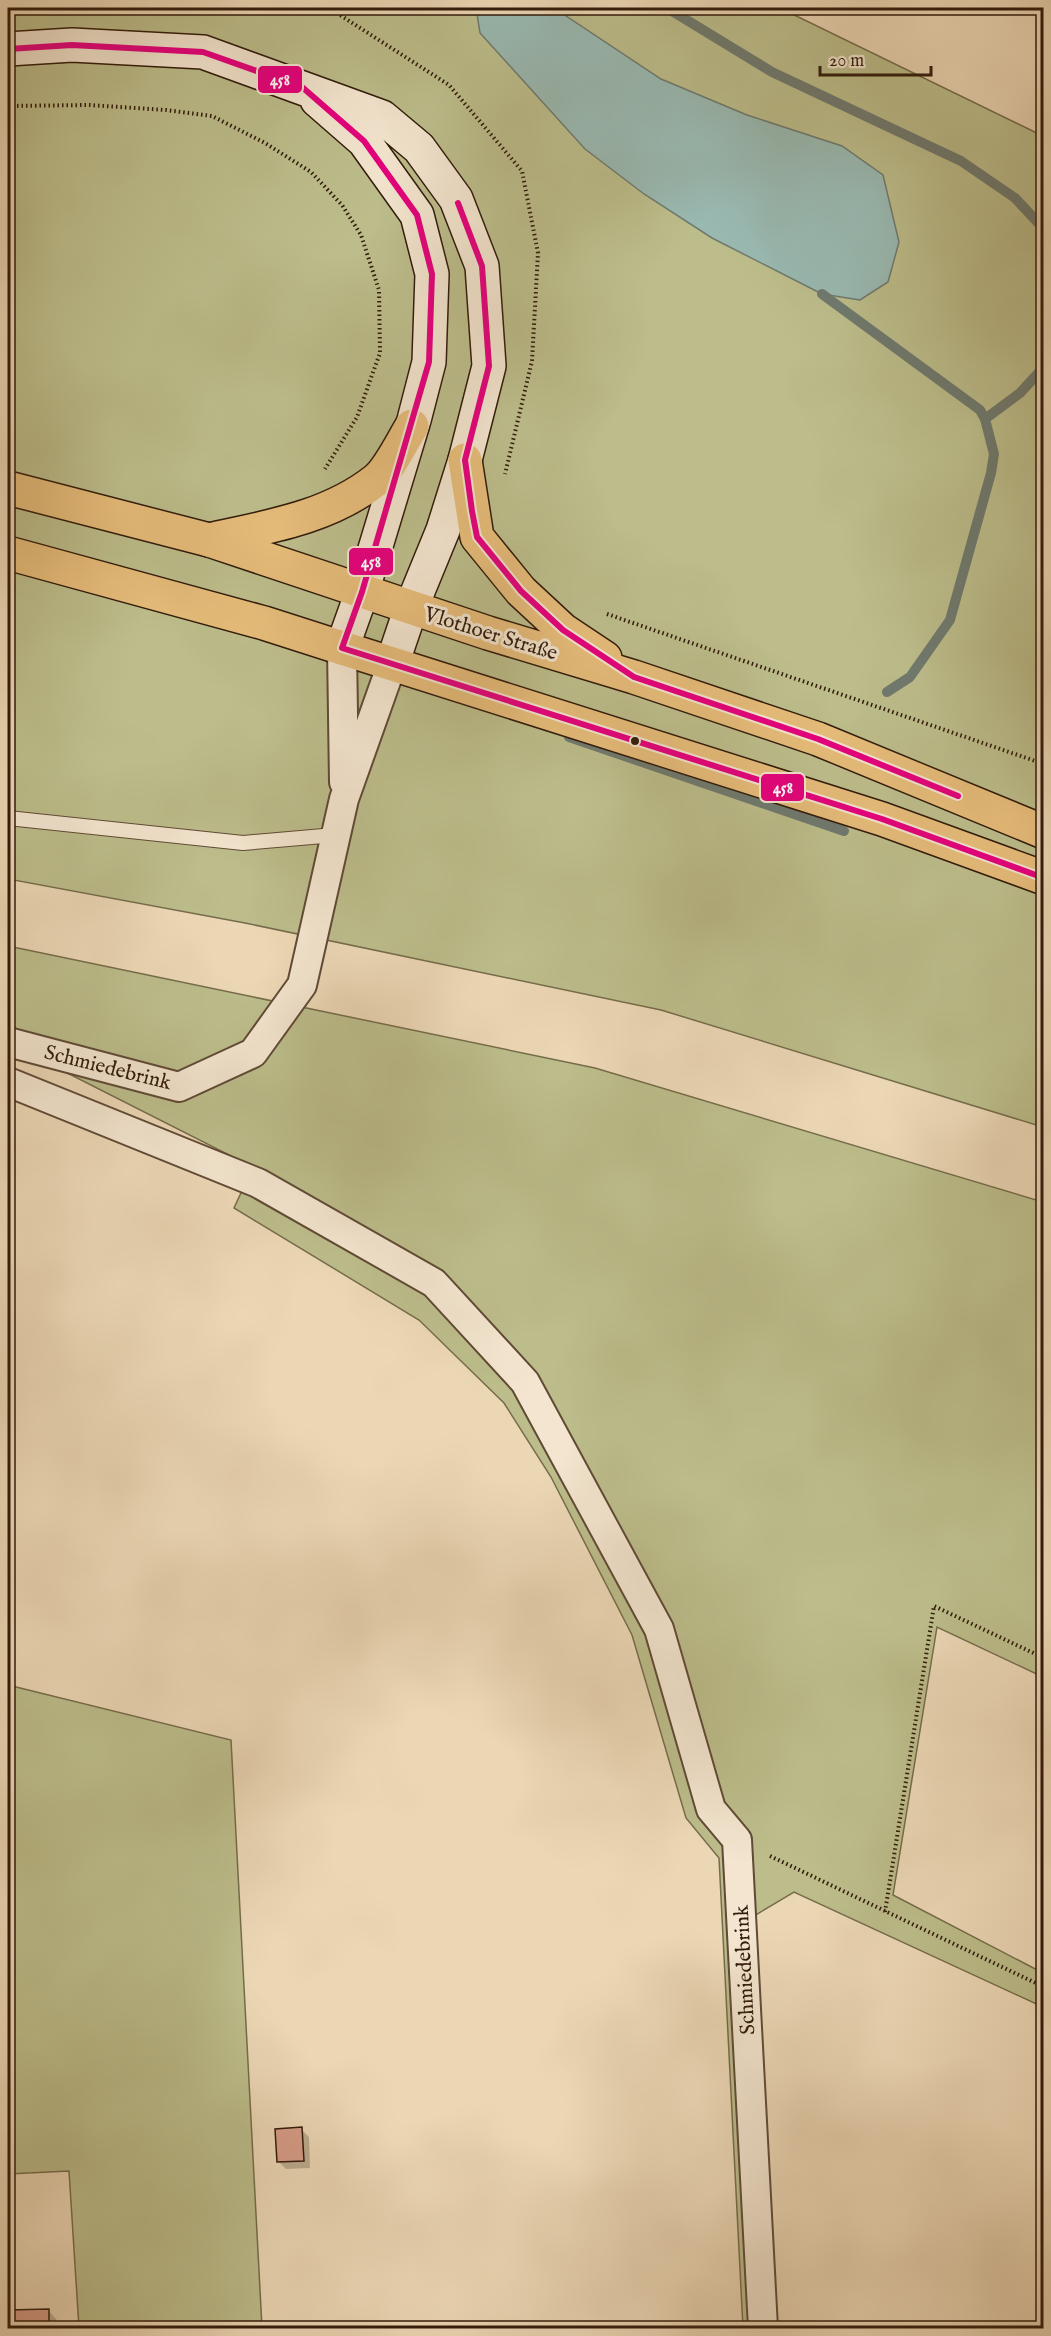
<svg xmlns="http://www.w3.org/2000/svg" width="1051" height="2336" viewBox="0 0 1051 2336" font-family="'IM FELL English',serif">
<style>
.green{fill:#bcbd8b;stroke:#766c4b;stroke-width:1.5}
.water{fill:#99b9b1;stroke:#6f7a6f;stroke-width:1.5}
.shadow{fill:#0003}
.lines{fill:none;stroke-linecap:round;stroke-linejoin:round}
.stream{stroke:#6f7a6f;stroke-width:10}
.building{fill:#d79d88;stroke:#311b0b;stroke-width:1.5}
.lane-casing{stroke:#604a36;stroke-width:16}
.street-casing{stroke:#604a36;stroke-width:32}
.secondary-casing{stroke:#311b0b;stroke-width:36}
.primary-casing{stroke:#311b0b;stroke-width:36}
.highway-casing{stroke:#311b0b;stroke-width:36}
.path{stroke:#311b0b;stroke-width:4;stroke-dasharray:1.5 3;stroke-linecap:butt}
.lane{stroke:#f3e5cf;stroke-width:14}
.street{stroke:#f3e5cf;stroke-width:28}
.secondary{stroke:#f3e5cf;stroke-width:33}
.primary{stroke:#e6bc7a;stroke-width:33}
.highway{stroke:#e6bc7a;stroke-width:33}
.bus-1-casing{stroke:#f3e5cf;stroke-width:10}
.bus-1{stroke:#e5007d;stroke-width:6}
.bus-dot{fill:#311b0b;stroke:#f3e5cf;stroke-width:2}
.labels{text-anchor:middle;stroke-width:6;stroke-linejoin:round;paint-order:stroke}
.street-label{font-size:21px;fill:#311b0b;stroke:#f3e5cf}
.line-badge{stroke:#f3e5cf;stroke-width:2}
.badge-label{font-size:16px;text-anchor:middle;font-weight:bold;fill:#fff}
</style>
<rect width="100%" height="100%" fill="#ecd7b5"/>
<filter id="stains"><feTurbulence type="fractalNoise" baseFrequency=".00333" numOctaves="4"/><feColorMatrix values="0 0 0 0 .2 0 0 0 0 .09 0 0 0 0 .02 0 0 0 .5 -.17"/></filter>
<radialGradient id="worn" r=".72"><stop offset=".6" stop-color="#630" stop-opacity="0"/><stop offset="1" stop-color="#630" stop-opacity=".3"/></radialGradient>
<path class="green" d="M8,8H780L1043,136V1127L661,1010L245,923L8,879Z
M8,946L595,1068L1043,1202V1677L937,1627L893,1895L1043,1973V2007L794,1892L754,1916L776,2328H743L719,1858L686,1818L632,1635L551,1477L504,1403L419,1320L234,1208L253,1167L8,1043Z
M8,1685L231,1740L262,2328H79L69,2171L8,2174Z"/>
<path class="water" d="M476,8H554L661,79L747,115L842,146L883,175L899,242L888,282L860,300L822,294L712,238L644,194L585,149L480,33Z"/>
<path class="shadow" d="M301,2129L309,2137L310,2168L286,2169L278,2161Z
M48,2310L64,2328H8V2311Z"/>
<g class="lines">
<path class="stream" d="M667,8L772,72L961,161L1015,198L1044,229
M822,294L980,410L985,419
M887,692L910,677L950,620L991,473L994,454L985,419L1020,393L1044,367
M569,737L844,831"/>
</g>
<path class="building" d="M302,2127L304,2161L277,2162L275,2129Z
M49,2309V2328H8V2310Z"/>
<g class="lines">
<defs>
<path id="lane" d="M8,818L243,843L335,835"/>
<path id="street" d="M342,648L344,782
M8,1042L179,1087L253,1053L302,985L344,799L392,664
M8,1082L258,1183L434,1283L525,1382L659,1629L711,1809L737,1840L763,2328"/>
<path id="secondary" d="M8,49L72,45L203,52L382,117L419,148L456,199L482,266L489,366L465,460L443,530L411,608L392,664
M317,100L364,141L417,215L432,274L429,362L414,420L362,592L342,648"/>
<path id="primary" d="M465,460L477,537L521,591L563,630L605,658
M209,540L488,633L634,677L818,739L1044,832
M209,540C267,527 328,518 376,480C389,470 403,440 412,426
M342,648L882,819L1044,878"/>
<path id="highway" d="M8,488L209,540
M8,553L264,623L342,648"/>
</defs>
<use href="#lane" class="lane-casing"/>
<use href="#street" class="street-casing"/>
<use href="#secondary" class="secondary-casing"/>
<use href="#primary" class="primary-casing"/>
<use href="#highway" class="highway-casing"/>
<path class="path" d="M329,8L449,85L522,171L538,253L532,361L505,474
M8,106L89,105L166,110L212,116L265,143L311,172L342,205L361,235L379,290L380,353L357,417L325,469
M607,614L1044,764
M770,1856L1044,1987
M885,1912L934,1606L1044,1658"/>
<use href="#lane" class="lane"/>
<use href="#street" class="street"/>
<use href="#secondary" class="secondary"/>
<use href="#primary" class="primary"/>
<use href="#highway" class="highway"/>
<defs>
<path id="bus-1" d="M8,49L72,45L203,52L302,87L364,141L417,215L432,274L429,362L362,592L342,648L882,819L1044,878
M458,203L482,266L489,366L465,460L472,511L477,537L521,591L563,630L634,677L818,739L958,796"/>
</defs>
<use href="#bus-1" class="bus-1-casing"/>
<use href="#bus-1" class="bus-1"/>
</g>
<circle class="bus-dot" cx="635" cy="741" r="5"/>
<g class="labels">
<g class="street-label">
<text transform="translate(491 633) rotate(17)" y="7">Vlothoer Straße</text>
<text transform="translate(108 1067) rotate(14)" y="7">Schmiedebrink</text>
<text transform="translate(744 1970) rotate(-93)" y="7">Schmiedebrink</text>
</g>
</g>
<g class="line-badge">
<rect x="257" y="65" width="46" height="29" rx="6" fill="#e5007d"/>
<rect x="348" y="547" width="46" height="29" rx="6" fill="#e5007d"/>
<rect x="760" y="773" width="45" height="29" rx="6" fill="#e5007d"/>
</g>
<g class="badge-label">
<text x="280" y="85">458</text>
<text x="371" y="567">458</text>
<text x="783" y="793">458</text>
</g>
<rect width="1051" height="2336" fill="none" stroke="#ecd7b5" stroke-width="30"/>
<rect x="9" y="9" width="1033" height="2318" fill="none" stroke="#311b0b" stroke-width="3"/>
<rect x="15" y="15" width="1021" height="2306" fill="none" stroke="#311b0b" stroke-width="1.5"/>
<path d="M820 66v9h111v-9" fill="none" stroke="#311b0b" stroke-width="3"/>
<text x="829" y="66" font-size="18" fill="#311b0b" stroke="#f3e5cf" stroke-width="4.5" paint-order="stroke">20 m</text>
<rect width="100%" height="100%" filter="url(#stains)"/>
<rect width="100%" height="100%" fill="url(#worn)"/>
</svg>
